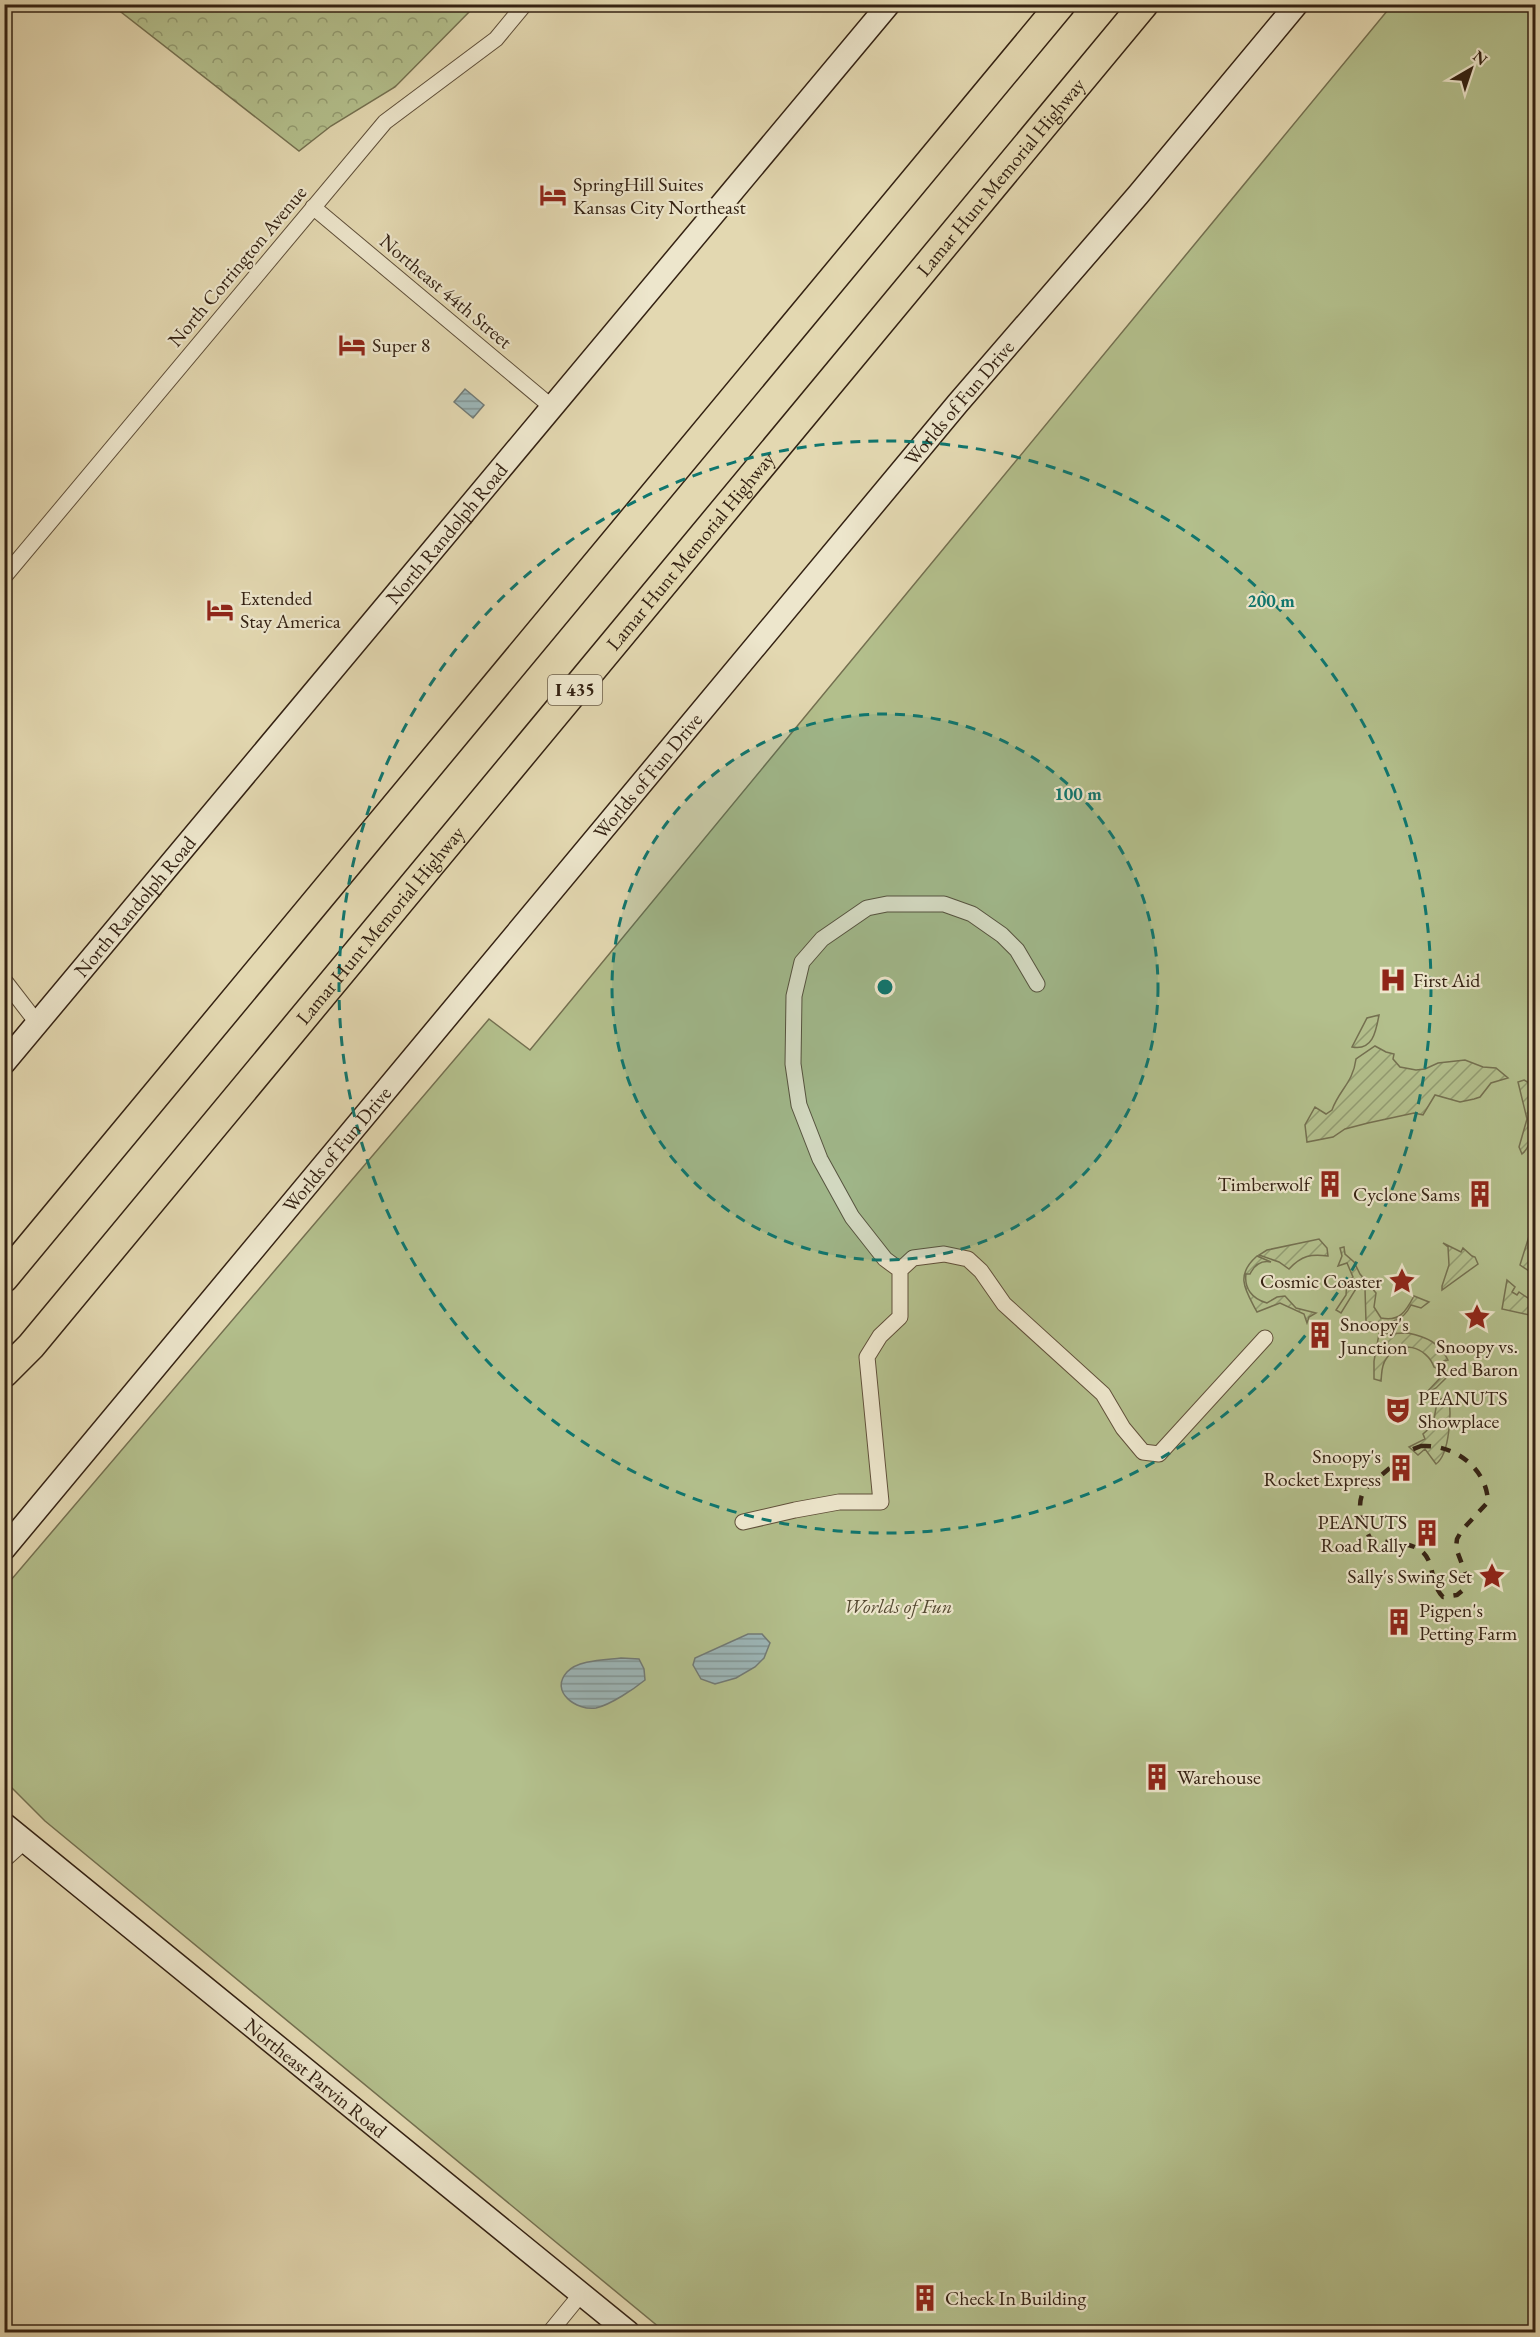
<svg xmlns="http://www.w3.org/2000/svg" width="1540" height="2337" viewBox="0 0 1540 2337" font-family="'EB Garamond',serif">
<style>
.forest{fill:url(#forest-crowns);stroke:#747050;stroke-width:1.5}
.park{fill:#b3bf8c;stroke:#747050;stroke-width:1.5}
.garden{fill:url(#garden-furrows);stroke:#747050;stroke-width:1.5}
.water{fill:url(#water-rules);stroke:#727b76;stroke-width:1.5}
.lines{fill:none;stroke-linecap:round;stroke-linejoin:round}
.street-casing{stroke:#60503a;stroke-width:17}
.secondary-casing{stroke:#342213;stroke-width:25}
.highway-casing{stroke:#342213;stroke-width:31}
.street{stroke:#ede6cc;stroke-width:15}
.secondary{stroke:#ede6cc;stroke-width:22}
.highway{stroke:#e3d8b1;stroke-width:28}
.rail{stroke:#342213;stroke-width:4.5;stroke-dasharray:10 10;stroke-linecap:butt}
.ring{fill:none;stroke:#0f766e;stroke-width:3;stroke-dasharray:10 8}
.labels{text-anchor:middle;stroke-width:4.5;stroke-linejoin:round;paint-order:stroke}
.shield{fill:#ede6cc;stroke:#6c5d4a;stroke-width:1.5}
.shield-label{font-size:18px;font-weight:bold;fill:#342213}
.street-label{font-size:20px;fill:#342213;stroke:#ede6cc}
.poi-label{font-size:20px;fill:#342213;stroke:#ede6cc;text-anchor:start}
.park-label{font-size:20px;font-style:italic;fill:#544931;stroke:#ede6cc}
.centre{fill:#0f766e;stroke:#ede6cc;stroke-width:3}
.ring-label{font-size:18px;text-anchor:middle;font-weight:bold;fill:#0f766e;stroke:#ede6cc;stroke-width:4.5;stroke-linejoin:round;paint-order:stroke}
</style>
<defs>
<pattern id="forest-crowns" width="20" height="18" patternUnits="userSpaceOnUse" patternTransform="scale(1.5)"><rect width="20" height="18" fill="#b3bf8c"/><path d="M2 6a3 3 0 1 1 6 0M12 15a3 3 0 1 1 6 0" fill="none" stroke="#929b71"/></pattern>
<pattern id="garden-furrows" width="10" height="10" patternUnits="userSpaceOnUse" patternTransform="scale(1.5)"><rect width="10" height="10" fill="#b3bf8c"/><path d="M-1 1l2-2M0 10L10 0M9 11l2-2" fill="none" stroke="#929b71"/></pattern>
<pattern id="water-rules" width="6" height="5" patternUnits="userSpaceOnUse" patternTransform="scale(1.5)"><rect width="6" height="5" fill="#9cb6b8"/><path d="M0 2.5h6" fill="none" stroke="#809494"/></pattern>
</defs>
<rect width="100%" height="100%" fill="#e3d8b1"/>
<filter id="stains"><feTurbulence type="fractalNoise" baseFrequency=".00333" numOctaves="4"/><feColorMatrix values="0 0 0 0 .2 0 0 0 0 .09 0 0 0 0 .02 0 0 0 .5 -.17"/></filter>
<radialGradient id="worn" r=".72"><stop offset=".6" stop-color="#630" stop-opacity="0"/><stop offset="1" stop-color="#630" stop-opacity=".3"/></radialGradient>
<path class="forest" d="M112,5H476L395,87L331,126L299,151Z"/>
<path class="park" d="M1392,5H1535V2332H665L45,1821L5,1781V1587L489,1019L530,1050Z"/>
<path class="garden" d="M1379,1015C1376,1031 1373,1051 1352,1047L1367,1018Z
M1375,1046L1386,1052L1394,1054L1393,1059L1400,1067L1416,1070L1425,1069L1438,1063L1465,1060L1483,1067L1496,1068L1508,1078L1491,1083L1480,1097L1474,1099L1460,1102L1435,1095L1423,1115L1414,1113L1368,1123L1345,1129L1333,1137L1307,1142L1305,1125L1315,1107L1326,1114L1332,1110C1339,1090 1353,1083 1356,1059Z
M1524,1080L1529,1083C1531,1091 1535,1099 1536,1107C1537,1120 1532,1146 1522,1154L1519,1147L1527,1119L1518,1082Z
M1535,1217V1275L1520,1265Z
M1319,1239L1327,1248L1328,1256C1311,1254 1302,1255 1289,1269L1279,1262L1259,1255L1267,1250Z
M1443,1243L1461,1252L1463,1248L1472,1256L1475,1257L1478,1264L1442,1290V1286L1449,1265L1448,1247Z
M1344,1247L1345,1254L1354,1262L1360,1274L1376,1293L1374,1307L1381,1318C1400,1322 1406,1311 1414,1296L1429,1302L1421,1308L1411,1305C1400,1326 1388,1322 1366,1322L1365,1289L1357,1287L1341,1313L1336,1310L1346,1295L1347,1281L1353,1277L1347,1263L1338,1266L1342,1256L1340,1248Z
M1257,1256L1271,1262C1261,1260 1254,1266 1250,1274H1246C1244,1288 1252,1299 1267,1303L1277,1297L1285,1296L1296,1308L1316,1313L1309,1317L1307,1323L1304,1314L1280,1303L1257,1312C1246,1291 1234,1276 1257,1256Z
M1507,1280L1515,1287L1512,1292L1517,1295L1519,1292L1535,1303V1322L1534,1321V1316L1502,1309Z
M1408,1333C1426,1337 1439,1342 1448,1360L1444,1361L1446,1378L1436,1388L1425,1394L1442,1376L1440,1370L1434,1367C1427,1347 1399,1338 1386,1359C1381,1366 1382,1373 1381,1381L1374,1379V1361L1379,1334Z
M1448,1394C1452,1410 1450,1454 1436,1464L1425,1449L1418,1455L1409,1447L1425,1439L1423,1434L1433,1425L1437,1402Z"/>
<path class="water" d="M465,389L484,405L473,418L454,402Z
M748,1634H762L770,1643L764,1658L755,1667L736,1678L715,1684L701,1679L693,1665L695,1658Z
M621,1658L639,1659L644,1669L645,1680C634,1689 610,1705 596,1708C577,1711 549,1692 567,1672C578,1660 605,1660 621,1658Z"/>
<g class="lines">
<defs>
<path id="street" d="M313,207L553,408
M4,577L385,122L496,39L525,4
M4,980L38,1024
M900,1270L885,1259L852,1217L820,1159L799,1105L793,1064L794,996L802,962L822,939L867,908L887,904H944L972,914L1002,935L1017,950L1037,984
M743,1522L795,1510L839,1502H881L867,1357L880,1336L900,1317V1270L913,1258L944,1254L968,1259L981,1271L1004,1304L1103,1394L1123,1428L1143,1452L1159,1454L1265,1338
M4,1860L25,1841
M550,2332L581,2294"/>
<g id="secondary">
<path id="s1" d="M4,1063L889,4"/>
<path id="s2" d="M4,1549L958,403L1138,195L1297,4"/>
<path id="s3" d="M4,1824L628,2332"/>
</g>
<g id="highway">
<path d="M4,1278L1061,4"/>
<path id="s4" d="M4,1373L31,1346L1144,4"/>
</g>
</defs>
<use href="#street" class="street-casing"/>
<use href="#secondary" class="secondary-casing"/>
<use href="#highway" class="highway-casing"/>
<use href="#street" class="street"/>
<use href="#secondary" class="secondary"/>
<use href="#highway" class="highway"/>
<path class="rail" d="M1421,1446C1454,1444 1487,1468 1488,1502L1462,1530L1457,1539L1456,1548L1466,1575L1463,1590L1457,1595L1443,1597C1428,1582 1437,1559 1417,1548C1403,1541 1385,1544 1370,1538C1362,1523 1355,1504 1365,1489L1411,1450Z"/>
</g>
<circle cx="885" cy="987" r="273" fill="#0f766e" fill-opacity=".12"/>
<g class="ring">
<circle cx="885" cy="987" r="273"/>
<circle cx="885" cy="987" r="546"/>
</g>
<defs>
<symbol id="hotel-bare" viewBox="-9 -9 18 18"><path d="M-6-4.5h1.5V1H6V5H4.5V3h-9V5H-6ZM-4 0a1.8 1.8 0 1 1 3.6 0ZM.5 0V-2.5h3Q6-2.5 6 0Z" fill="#8f2418" stroke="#ede6cc" stroke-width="2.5" paint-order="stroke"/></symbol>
<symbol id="hospital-bare" viewBox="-9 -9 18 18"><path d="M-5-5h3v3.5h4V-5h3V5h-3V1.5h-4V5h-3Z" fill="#8f2418" stroke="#ede6cc" stroke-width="2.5" paint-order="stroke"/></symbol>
<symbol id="building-bare" viewBox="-9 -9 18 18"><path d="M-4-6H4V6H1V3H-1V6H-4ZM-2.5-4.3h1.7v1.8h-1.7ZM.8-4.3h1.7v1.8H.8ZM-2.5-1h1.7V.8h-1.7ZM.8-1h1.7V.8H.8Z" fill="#8f2418" stroke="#ede6cc" stroke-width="2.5" paint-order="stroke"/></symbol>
<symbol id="sight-bare" viewBox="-9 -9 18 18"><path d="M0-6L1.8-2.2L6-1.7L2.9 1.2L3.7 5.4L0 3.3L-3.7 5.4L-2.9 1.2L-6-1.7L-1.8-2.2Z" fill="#8f2418" stroke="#ede6cc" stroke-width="2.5" paint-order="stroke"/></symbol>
<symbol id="theatre-bare" viewBox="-9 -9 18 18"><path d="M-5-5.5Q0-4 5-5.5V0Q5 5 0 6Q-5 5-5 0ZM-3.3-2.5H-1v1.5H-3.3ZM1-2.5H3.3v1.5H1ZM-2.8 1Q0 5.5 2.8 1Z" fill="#8f2418" stroke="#ede6cc" stroke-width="2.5" paint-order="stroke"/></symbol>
</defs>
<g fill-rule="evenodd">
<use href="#hotel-bare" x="534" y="176" width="38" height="38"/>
<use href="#hotel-bare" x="333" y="326" width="38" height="38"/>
<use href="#hotel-bare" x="201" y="591" width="38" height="38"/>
<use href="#hospital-bare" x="1374" y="961" width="38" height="38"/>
<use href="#building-bare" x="1311" y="1165" width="38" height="38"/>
<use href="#building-bare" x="1461" y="1175" width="38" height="38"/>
<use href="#sight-bare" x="1383" y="1262" width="38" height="38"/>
<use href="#sight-bare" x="1458" y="1298" width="38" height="38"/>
<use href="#building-bare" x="1301" y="1316" width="38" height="38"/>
<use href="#theatre-bare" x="1379" y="1391" width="38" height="38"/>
<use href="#building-bare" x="1382" y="1449" width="38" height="38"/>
<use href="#building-bare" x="1408" y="1514" width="38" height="38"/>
<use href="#sight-bare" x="1473" y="1557" width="38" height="38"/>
<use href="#building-bare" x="1380" y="1603" width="38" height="38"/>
<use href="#building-bare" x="1138" y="1758" width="38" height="38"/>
<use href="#building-bare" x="906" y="2279" width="38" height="38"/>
</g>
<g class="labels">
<rect class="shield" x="548" y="675" width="54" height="30" rx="4.5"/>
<g class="shield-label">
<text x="575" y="696">I 435</text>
</g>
<g class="street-label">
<text dy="7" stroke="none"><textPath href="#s4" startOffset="1557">Lamar Hunt Memorial Highway</textPath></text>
<text transform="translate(237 266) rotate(-50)" y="7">North Corrington Avenue</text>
<text transform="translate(446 291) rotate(40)" y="7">Northeast 44th Street</text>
<text dy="7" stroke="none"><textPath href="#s2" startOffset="1492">Worlds of Fun Drive</textPath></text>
<text dy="7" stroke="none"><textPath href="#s1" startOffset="690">North Randolph Road</textPath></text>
<text dy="7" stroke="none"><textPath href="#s4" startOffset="1071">Lamar Hunt Memorial Highway</textPath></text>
<text dy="7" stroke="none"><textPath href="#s2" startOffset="1006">Worlds of Fun Drive</textPath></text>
<text dy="7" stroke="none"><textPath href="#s1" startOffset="204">North Randolph Road</textPath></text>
<text dy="7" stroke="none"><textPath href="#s4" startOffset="585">Lamar Hunt Memorial Highway</textPath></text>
<text dy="7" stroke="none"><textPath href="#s2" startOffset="520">Worlds of Fun Drive</textPath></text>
<text dy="7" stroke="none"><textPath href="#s3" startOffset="402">Northeast Parvin Road</textPath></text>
</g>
<g class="poi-label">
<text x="573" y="191">SpringHill Suites<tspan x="573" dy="23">Kansas City Northeast</tspan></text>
<text x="372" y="352">Super 8</text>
<text x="240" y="605">Extended<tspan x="240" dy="23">Stay America</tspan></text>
<text x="1413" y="987">First Aid</text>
<text x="1310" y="1191" text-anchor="end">Timberwolf</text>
<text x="1460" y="1201" text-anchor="end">Cyclone Sams</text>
<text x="1382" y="1288" text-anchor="end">Cosmic Coaster</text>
<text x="1340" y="1331">Snoopy's<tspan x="1340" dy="23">Junction</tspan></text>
<text x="1477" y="1353" text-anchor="middle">Snoopy vs.<tspan x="1477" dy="23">Red Baron</tspan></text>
<text x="1418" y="1405">PEANUTS<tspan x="1418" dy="23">Showplace</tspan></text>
<text x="1381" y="1463" text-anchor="end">Snoopy's<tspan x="1381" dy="23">Rocket Express</tspan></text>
<text x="1407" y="1529" text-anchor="end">PEANUTS<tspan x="1407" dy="23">Road Rally</tspan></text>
<text x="1472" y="1583" text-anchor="end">Sally's Swing Set</text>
<text x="1419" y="1617">Pigpen's<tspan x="1419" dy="23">Petting Farm</tspan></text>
<text x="1177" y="1784">Warehouse</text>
<text x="945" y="2305">Check In Building</text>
</g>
<g class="park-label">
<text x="898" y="1613">Worlds of Fun</text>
</g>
</g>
<circle cx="885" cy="987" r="9" class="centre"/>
<g class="ring-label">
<text x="1271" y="607">200 m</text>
<text x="1078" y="800">100 m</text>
</g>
<rect width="1540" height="2337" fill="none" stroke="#e3d8b1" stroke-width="24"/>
<rect x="6" y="6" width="1528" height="2325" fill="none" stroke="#342213" stroke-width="3"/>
<rect x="12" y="12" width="1516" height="2313" fill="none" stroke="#342213" stroke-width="1.5"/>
<g transform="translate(1471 69) rotate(39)" stroke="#ede6cc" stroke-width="4.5" paint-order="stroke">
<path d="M0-4.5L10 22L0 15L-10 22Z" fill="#342213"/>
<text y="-9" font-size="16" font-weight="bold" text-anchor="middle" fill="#342213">N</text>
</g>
<rect width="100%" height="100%" filter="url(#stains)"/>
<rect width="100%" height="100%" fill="url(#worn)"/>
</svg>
